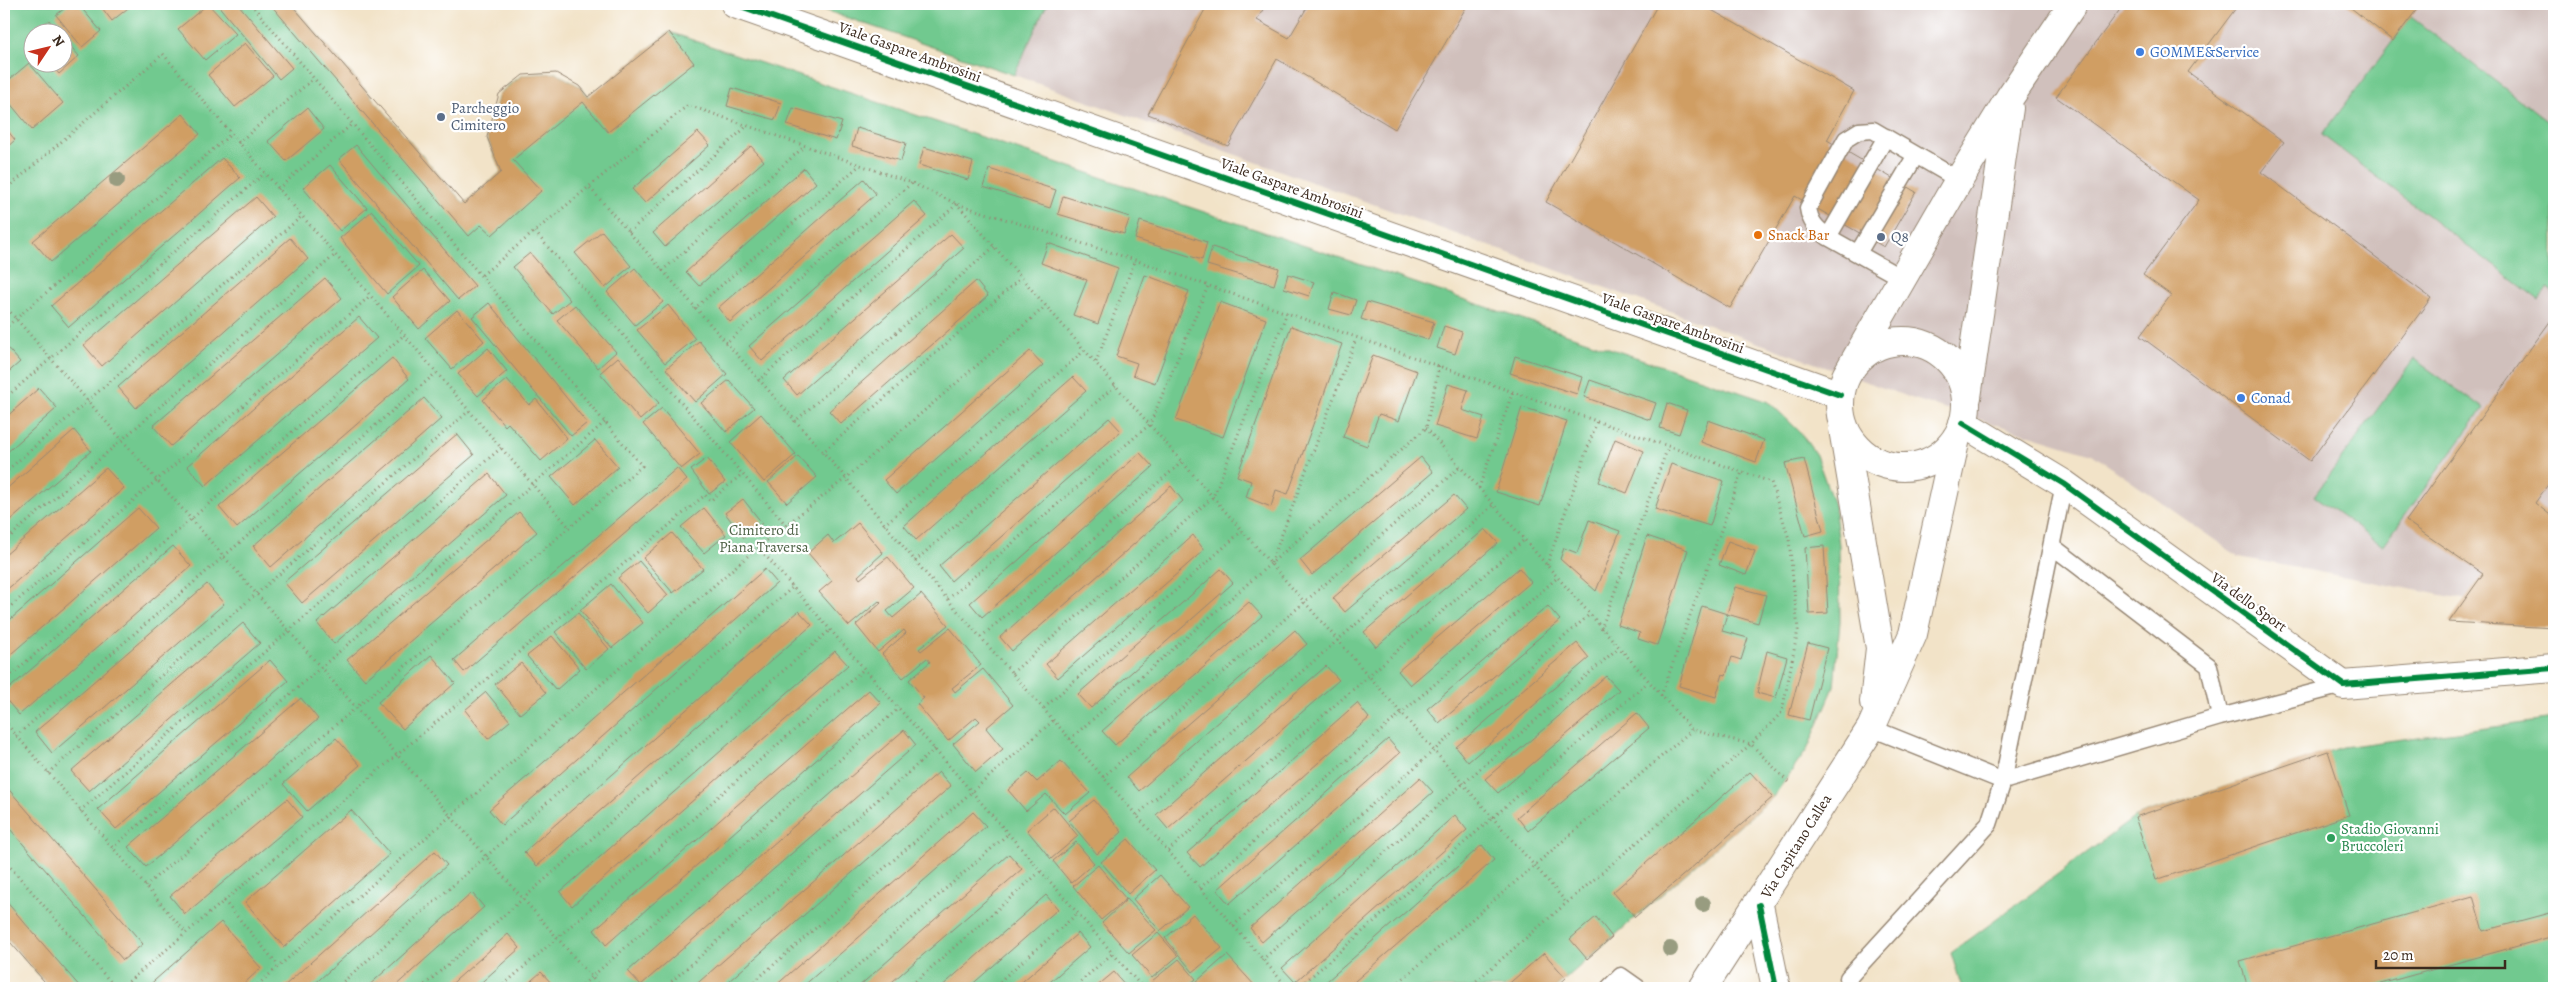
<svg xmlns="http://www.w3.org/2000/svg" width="2558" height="992" viewBox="0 0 2558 992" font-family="Alegreya,serif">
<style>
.industrial{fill:#d0c0bc}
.green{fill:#71c98f;stroke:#567a56;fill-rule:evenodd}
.building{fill:#d09e64}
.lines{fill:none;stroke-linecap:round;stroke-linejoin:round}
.lane-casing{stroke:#968673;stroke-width:19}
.street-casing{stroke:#968673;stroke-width:30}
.primary-casing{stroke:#968673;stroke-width:30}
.path{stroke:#968673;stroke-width:3;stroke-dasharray:1 4;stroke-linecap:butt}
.lane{stroke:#fff;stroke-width:16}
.street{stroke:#fff;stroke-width:28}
.primary{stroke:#fff;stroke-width:28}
.cycleway-casing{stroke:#fff;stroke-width:9}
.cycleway{stroke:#00873e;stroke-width:6}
.tree{fill:#989c80}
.shop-dot{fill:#3f7fe0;stroke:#fff;stroke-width:2}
.service-dot{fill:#5c6f8a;stroke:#fff;stroke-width:2}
.food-dot{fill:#e8710a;stroke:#fff;stroke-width:2}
.leisure-dot{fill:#2e9e5b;stroke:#fff;stroke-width:2}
.labels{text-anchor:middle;stroke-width:4.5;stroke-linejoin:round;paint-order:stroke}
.street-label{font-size:15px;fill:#3b2a1e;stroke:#fff}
.shop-label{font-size:15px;fill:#366cbe;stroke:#fff;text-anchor:start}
.service-label{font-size:15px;fill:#4e5e75;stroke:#fff;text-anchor:start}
.food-label{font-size:15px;fill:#c56008;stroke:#fff;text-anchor:start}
.park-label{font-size:15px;fill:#4e6246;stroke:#fff}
.leisure-label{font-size:15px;fill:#27864d;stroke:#fff;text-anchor:start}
</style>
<rect width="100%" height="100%" fill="#fff"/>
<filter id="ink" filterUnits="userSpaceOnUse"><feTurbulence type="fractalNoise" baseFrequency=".02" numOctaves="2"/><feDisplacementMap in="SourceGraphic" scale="10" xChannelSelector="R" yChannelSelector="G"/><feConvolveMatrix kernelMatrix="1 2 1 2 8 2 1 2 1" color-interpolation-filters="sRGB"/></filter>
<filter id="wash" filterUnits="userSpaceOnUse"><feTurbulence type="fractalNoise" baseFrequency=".0096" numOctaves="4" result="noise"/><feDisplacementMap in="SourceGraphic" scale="20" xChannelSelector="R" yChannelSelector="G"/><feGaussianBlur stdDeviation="1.12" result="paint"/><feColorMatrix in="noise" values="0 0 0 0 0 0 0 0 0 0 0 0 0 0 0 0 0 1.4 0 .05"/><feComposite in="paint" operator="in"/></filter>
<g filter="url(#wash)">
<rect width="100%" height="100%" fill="#f2e3c8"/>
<path class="industrial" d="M1047,4H2554V616L2239,557L2092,454L1914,399L1014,75Z"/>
<path class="green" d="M4,4H291L464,204L501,172L487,137L499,94L510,84L523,75L556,73L579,86L589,97L669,32L1769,402L1800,432L1816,455L1834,505L1839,545L1840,621L1834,687L1807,750L1773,797L1555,988H50L4,935ZM32,32H62V62H32Z
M807,4H1047L1014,75Z
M2411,17L2554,126V294L2548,289L2539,300L2322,135Z
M2414,359L2483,408L2383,546L2314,496Z
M2554,719V988H1962L1951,953L2135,817L2343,747Z"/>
<g id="blocks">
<path class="building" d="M70,4H78L101,31L82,47L56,15Z
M99,4H133L112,21Z
M208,4L236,34L205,60L178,29Z
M217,4H238L292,68L279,79Z
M270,4H291L464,204L501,172L487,137L499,94L523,75L556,73L579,86L588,97L669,32L694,63L608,132L583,102L513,160L541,191L492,235L481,225L469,236Z
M1208,4H1225L1233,8L1236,4H1266L1257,20L1289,38L1309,4H1468L1395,129L1277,59L1228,146L1148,114Z
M1658,4H1701L1854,91L1827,140L1916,192L1884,247L1795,196L1730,308L1546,202Z
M2124,4H2239L2188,72L2284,142L2261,172L2431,298L2310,461L2140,336L2171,295L2143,275L2199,200L2056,97Z
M2346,4H2421L2393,41Z
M49,20L59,32H35Z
M62,36L79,56L59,74L49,62H62Z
M245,43L273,76L235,107L208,75Z
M29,63L63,103L32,130L4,96V84Z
M732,88L781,103L775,120L727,106Z
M307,108L324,129L286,161L268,141Z
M793,108L842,122L836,140L787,125Z
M183,114L200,134L51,262L33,241Z
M4,126L15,140L4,150Z
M857,128L906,143L901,161L852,146Z
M698,132L710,145L645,203L632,189Z
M356,145L475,286L458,300L339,159Z
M751,146L764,161L665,247L653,233Z
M924,147L973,162L968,180L919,165Z
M222,158L240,178L69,327L51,306Z
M330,165L367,208L340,231L303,188Z
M804,168L816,183L699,286L686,272Z
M989,169L1056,190L1050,208L983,187Z
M864,179L876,194L730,322L718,308Z
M1063,196L1130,217L1124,234L1058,214Z
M256,197L273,217L102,366L84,345Z
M914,201L927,216L762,361L749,346Z
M372,211L419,266L387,294L340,238Z
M1140,221L1207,242L1202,260L1135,239Z
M602,231L631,266L605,288L575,253Z
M951,234L964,248L797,395L784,380Z
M290,238L308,259L136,408L118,387Z
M1048,243L1118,268L1098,324L1073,315L1087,280L1041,263Z
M1212,247L1279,268L1274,285L1207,265Z
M530,253L570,300L553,314L513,267Z
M635,268L663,302L635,325L607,292Z
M423,270L450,301L419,329L392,297Z
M1288,274L1314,282L1309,296L1284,288Z
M1145,275L1189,291L1155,383L1133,375L1137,363L1116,356Z
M325,278L342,298L171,446L153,426Z
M976,281L988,296L841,424L829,411Z
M1334,292L1356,300L1351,315L1329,309Z
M1220,302L1266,319L1223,437L1176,420Z
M1367,302L1434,322L1428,340L1361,319Z
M489,303L587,423L571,436L472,317Z
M575,305L616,352L598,368L557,320Z
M668,305L695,339L665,363L637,330Z
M457,310L484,341L452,369L425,338Z
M2554,316V476L2535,503L2554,518V628L2449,622L2483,574L2406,521Z
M359,317L377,338L205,486L187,466Z
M1291,326L1342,344L1288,494L1276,490L1271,507L1246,497L1251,481L1237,476Z
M1444,326L1462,332L1455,354L1437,348Z
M699,341L727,374L695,402L666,369Z
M4,344L20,362L4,376Z
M488,348L507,371L478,396L458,374Z
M1030,351L1043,365L896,494L884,480Z
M1373,355L1417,371L1399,421L1379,414L1367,446L1343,437Z
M1515,356L1582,377L1577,394L1510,373Z
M618,357L659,403L640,420L600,373Z
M392,358L409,379L237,528L219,507Z
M1073,377L1086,391L916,540L904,526Z
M507,379L529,405L536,399L567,438L541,461L508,423L505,426L483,400Z
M729,380L754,408L726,432L701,403Z
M1590,380L1656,403L1650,420L1584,397Z
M1448,384L1468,390L1462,410L1484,417L1477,439L1435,426Z
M39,388L57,408L4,455V419Z
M424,398L442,418L271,567L253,546Z
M1667,403L1687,410L1679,434L1660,428Z
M1522,407L1567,421L1540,506L1496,492Z
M662,408L700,454L681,469L643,424Z
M761,414L796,454L764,482L730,442Z
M1109,418L1121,431L951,581L939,566Z
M1708,420L1764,440L1756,462L1701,442Z
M74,430L91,451L4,526V491Z
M457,434L474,455L302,603L284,582Z
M1615,439L1644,451L1627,493L1599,482Z
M595,440L618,467L575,505L551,477Z
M1140,453L1153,467L982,617L970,603Z
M798,456L817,477L787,503L768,482Z
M1421,457L1433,472L1312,575L1300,560Z
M707,458L725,482L709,494L691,470Z
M1804,459L1823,531L1805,536L1785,463Z
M1671,464L1724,481L1710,526L1655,509Z
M106,468L124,488L4,592V556Z
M677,468L687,480L464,672L454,660Z
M489,474L506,495L334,644L317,623Z
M1171,486L1183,501L1012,651L1000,637Z
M1454,495L1466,509L1345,612L1333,598Z
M743,499L762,523L744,538L725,513Z
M138,508L156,528L4,660V625Z
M704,508L726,535L704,553L681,527Z
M519,512L537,532L365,680L347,660Z
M1589,520L1620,531L1596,591L1560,559L1564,548L1577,553Z
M858,523L883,553L858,576L860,579L888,557L914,588L887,611L893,618L921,594L948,625L919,649L921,651L950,628L981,665L952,688L955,692L983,669L1013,705L986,728L1003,749L976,772L953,744L980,721L976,717L948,741L917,704L924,698L909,680L930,662L927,658L903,678L882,654L906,633L904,630L878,652L856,625L881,603L879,601L849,626L819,592L832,581L808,553L828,535L834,543Z
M1485,529L1498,543L1376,647L1364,632Z
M672,533L703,569L673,593L643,558Z
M1193,535L1204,550L1058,678L1046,664Z
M1647,536L1688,550L1657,645L1638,639L1640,633L1618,625Z
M1728,541L1755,551L1746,575L1719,565Z
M173,546L191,566L19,715L4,697V693Z
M1824,546L1828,613L1809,614L1805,548Z
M639,561L668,595L648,613L618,578Z
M1519,568L1531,582L1410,685L1398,671Z
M765,569L777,583L502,825L489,810Z
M1221,569L1233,583L1091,708L1078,694Z
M207,584L224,604L52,753L35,732Z
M611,584L643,623L612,648L580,610Z
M1735,587L1766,595L1758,623L1727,614Z
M1249,602L1262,616L1115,745L1102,731Z
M1548,606L1560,620L1439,723L1427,709Z
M1702,606L1727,614L1722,631L1748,638L1741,660L1732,657L1726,675L1723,674L1716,697L1679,686Z
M799,611L812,625L537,866L524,852Z
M578,613L609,649L586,669L555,632Z
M243,623L260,643L89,791L71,771Z
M1295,630L1307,644L1139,791L1127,777Z
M552,636L580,669L556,690L527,656Z
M1577,643L1589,658L1468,762L1456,747Z
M1808,643L1827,648L1809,720L1789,715Z
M835,651L848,665L572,906L560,892Z
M1767,651L1787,657L1776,698L1757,693Z
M431,655L455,683L403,729L378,702Z
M270,660L288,681L116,829L98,809Z
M521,663L546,693L520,714L495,684Z
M1326,666L1339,680L1168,829L1156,815Z
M1606,676L1619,690L1498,793L1485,779Z
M869,690L881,703L606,945L594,930Z
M486,692L510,721L488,739L465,710Z
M301,698L318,719L146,867L128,847Z
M1357,703L1369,718L1200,867L1187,853Z
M1637,713L1649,728L1528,831L1517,817Z
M904,730L916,745L641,985L628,971Z
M336,738L360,765L307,811L283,784Z
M1388,739L1400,753L1229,904L1217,890Z
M2328,751L2349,815L2156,880L2135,817Z
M1061,761L1090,793L1065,814L1046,794L1026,811L1008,790L1028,773L1037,782Z
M939,772L951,786L721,988H692Z
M1750,772L1773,797L1635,917L1613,892Z
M1420,778L1433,792L1262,942L1250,928Z
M4,784L143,944L123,960L4,822Z
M287,799L302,817L185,914L170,896Z
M1094,800L1122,832L1097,854L1069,821Z
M1054,807L1078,836L1051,859L1027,830Z
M351,810L390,854L284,947L245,902Z
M973,812L986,826L801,988H773Z
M1455,815L1467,830L1295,982L1282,968Z
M1128,839L1155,870L1128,894L1101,862Z
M1076,842L1094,863L1071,883L1053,861Z
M1482,845L1494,860L1347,988H1319Z
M435,851L447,865L310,988H282Z
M1009,854L1022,869L885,988H857Z
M1098,865L1126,899L1101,920L1073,886Z
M1160,875L1188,907L1160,931L1133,899Z
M472,893L484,907L393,988H366Z
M1046,895L1058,909L968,988H940Z
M2473,896L2483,931L2554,912V936L2366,988H2248L2240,961Z
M4,899L81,988H50L4,935Z
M1127,899L1156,930L1129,953L1102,923Z
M1193,914L1222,948L1193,972L1165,938Z
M1596,917L1612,937L1587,959L1570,939Z
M221,922L261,968L239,988H146Z
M1078,933L1090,947L1043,988H1015Z
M1158,933L1178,956L1152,978L1132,955Z
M508,934L520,948L475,988H447Z
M1544,953L1566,978L1555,988H1504Z
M1227,955L1256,987L1255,988H1201L1196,982Z
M1179,959L1196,979L1190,984L1194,988H1158L1152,981Z
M541,972L554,986L551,988H523Z
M1114,972L1126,986L1123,988H1095Z"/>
</g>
</g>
<g filter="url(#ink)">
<use href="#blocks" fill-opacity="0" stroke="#968673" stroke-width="1"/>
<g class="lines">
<defs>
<path id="lane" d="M1828,237L1886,137
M1858,253L1916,155
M1903,279L1828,237C1816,228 1810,222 1808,208L1846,139L1859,131L1873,130L1959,180
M2052,546L2209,666L2220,717
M1871,728L2003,781L2220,717L2343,685
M1848,978L1989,824L2003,781L2064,484
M1609,988L1621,976L1638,988"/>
<path id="street" d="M735,4L1840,395
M1963,423L2064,484L2343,685L2554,668
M1759,905L1776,988"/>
<path id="primary" d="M1840 404a63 63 0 1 1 126 0a63 63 0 1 1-126 0Z
M1846,376L1959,180L2010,97L2073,4
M1967,397L2009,108
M1843,429L1880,648L1874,702
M1703,988L1871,728L1913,634L1956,438"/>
</defs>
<use href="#lane" class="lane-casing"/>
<use href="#street" class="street-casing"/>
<use href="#primary" class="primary-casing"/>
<path class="path" d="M238,143L314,78
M590,188L846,478L948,600L1288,988
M278,189L352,124
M4,191L163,54L569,527
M535,232L786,525
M629,232L747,126
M662,271L805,146
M482,275L688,105L912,183L957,204L1135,260L1771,482L1789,539L1798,630L1782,712L1751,744L1468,988
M4,305L601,988
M694,309L860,165
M4,329L231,134
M725,344L912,183
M1096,362L1135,260
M758,381L957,204L1567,903
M4,399L265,173
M794,422L995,246
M1426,428L1692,730L1751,744L1790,784
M822,453L1021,278
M4,473L302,216
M1479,488L1513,391
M884,525L1085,350
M4,542L335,255
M758,547L1143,988
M915,561L1116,385
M1271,563L1356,339
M1547,565L1597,421
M948,599L1150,424L1208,286
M4,612L370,296
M1601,629L1668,447
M981,637L1182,462
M1012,673L1213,497L1287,313
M4,681L404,335
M1661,696L1742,472
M1044,708L1242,531
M4,721L186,933
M16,736L436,373
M1070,739L1426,428L1439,366
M48,773L469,411
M1103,777L1460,467
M80,811L501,448
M1137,815L1493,505
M112,848L605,422
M1168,851L1524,540
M4,860L116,988
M145,886L642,466L251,4
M1200,888L1557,578
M224,901L279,966
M1233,926L1589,615
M1262,960L1618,648
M121,988L705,495L710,501L742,474
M254,988L758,547L846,478L1046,306
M336,988L793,587
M421,988L830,630
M500,988L864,669
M579,988L899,708
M664,988L935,749
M747,988L1054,720
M833,988L1008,834
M908,988L1041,871
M992,988L1078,913
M1073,988L1113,953
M1298,988L1648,682
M1392,988L1692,730"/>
<use href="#lane" class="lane"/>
<use href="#street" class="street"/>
<use href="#primary" class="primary"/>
<defs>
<path id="cycleway" d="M735,4L1840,395
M1963,423L2064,484L2343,685L2554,668
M1759,905L1776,988"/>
</defs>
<use href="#cycleway" class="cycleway-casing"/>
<use href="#cycleway" class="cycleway"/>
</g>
<g class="tree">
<circle cx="117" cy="180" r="8"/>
<circle cx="1703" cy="904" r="8"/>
<circle cx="1670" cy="949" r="8"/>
</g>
</g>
<g class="shop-dot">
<circle cx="2140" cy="52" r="5"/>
<circle cx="2241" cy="398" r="5"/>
</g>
<g class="service-dot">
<circle cx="441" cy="117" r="5"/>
<circle cx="1881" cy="237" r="5"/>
</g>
<circle class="food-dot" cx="1758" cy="235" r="5"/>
<circle class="leisure-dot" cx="2331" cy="838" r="5"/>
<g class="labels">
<g class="street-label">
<text transform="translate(910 52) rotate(20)" y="5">Viale Gaspare Ambrosini</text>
<text transform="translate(1292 188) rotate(20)" y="5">Viale Gaspare Ambrosini</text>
<text transform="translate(1673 323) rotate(20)" y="5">Viale Gaspare Ambrosini</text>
<text transform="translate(2249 602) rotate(36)" y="5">Via dello Sport</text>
<text transform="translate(1796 846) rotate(-58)" y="5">Via Capitano Callea</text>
</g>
<g class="shop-label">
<text x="2150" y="57">GOMME&amp;Service</text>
<text x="2251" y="403">Conad</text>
</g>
<g class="service-label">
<text x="451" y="113">Parcheggio<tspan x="451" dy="17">Cimitero</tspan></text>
<text x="1891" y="242">Q8</text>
</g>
<g class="food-label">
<text x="1768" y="240">Snack Bar</text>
</g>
<g class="park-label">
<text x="764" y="535">Cimitero di<tspan x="764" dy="17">Piana Traversa</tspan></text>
</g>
<g class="leisure-label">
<text x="2341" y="834">Stadio Giovanni<tspan x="2341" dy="17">Bruccoleri</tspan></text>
</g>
</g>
<rect width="2558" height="992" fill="none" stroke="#fff" stroke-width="20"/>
<g transform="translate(48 48) rotate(55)"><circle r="24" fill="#ffffff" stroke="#b1aaa5"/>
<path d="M0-4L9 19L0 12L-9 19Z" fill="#c8321e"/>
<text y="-8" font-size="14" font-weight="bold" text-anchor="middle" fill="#3b2a1e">N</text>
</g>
<path d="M2376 960v8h129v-8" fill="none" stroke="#3b2a1e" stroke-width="2.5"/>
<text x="2383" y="960" font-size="15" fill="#3b2a1e" stroke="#ffffff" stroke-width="4" paint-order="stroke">20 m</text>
</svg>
